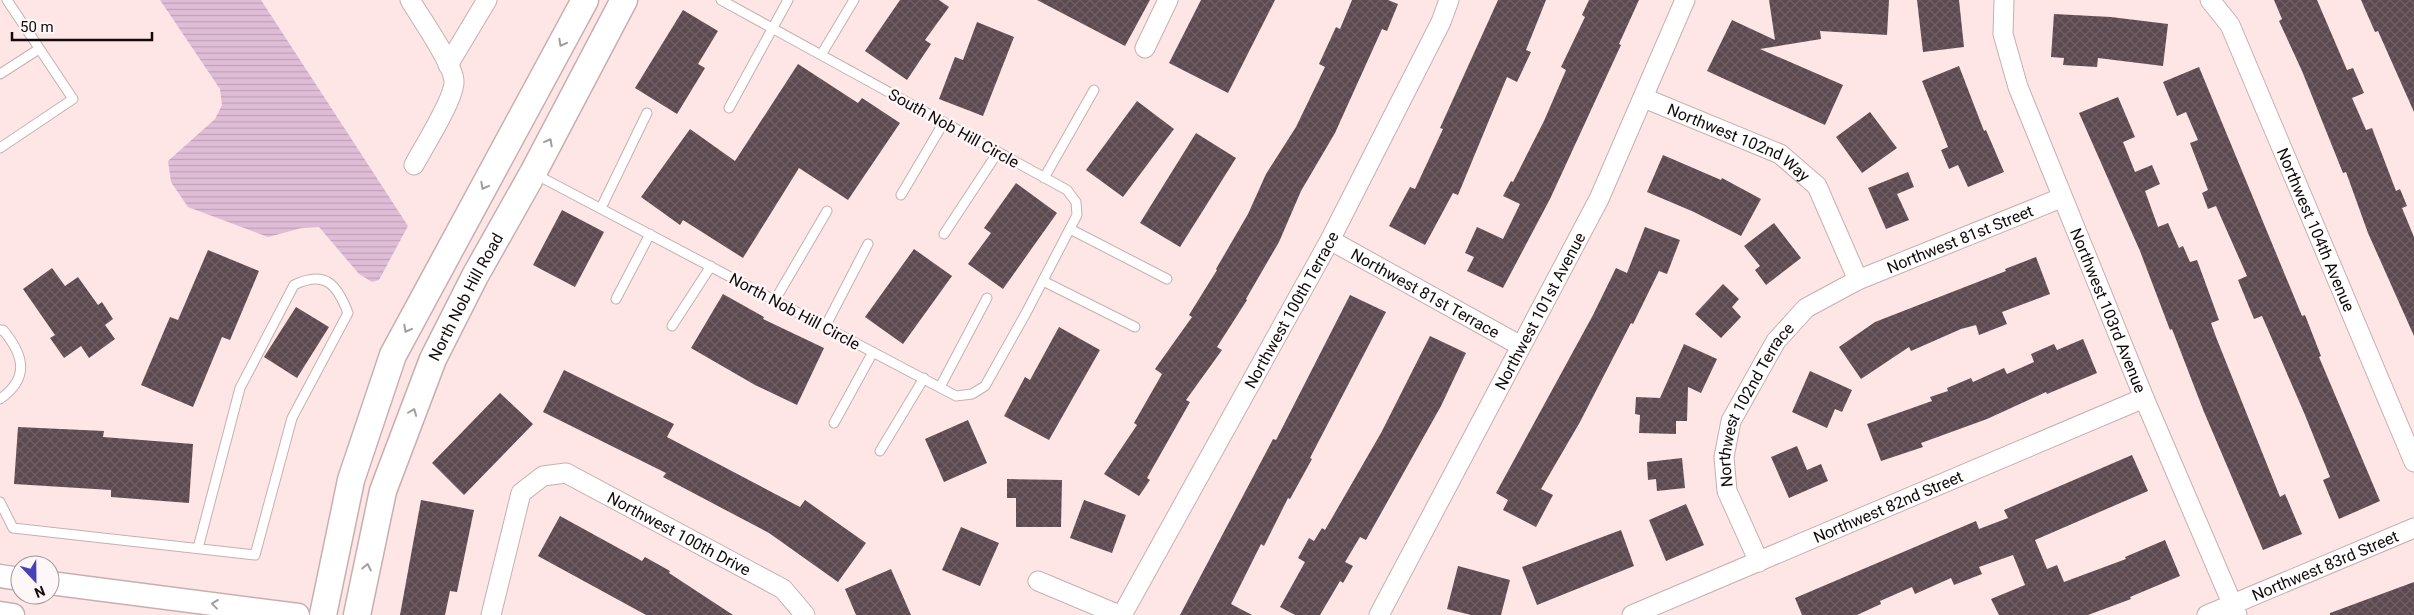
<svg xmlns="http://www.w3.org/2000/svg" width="2414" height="615" viewBox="0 0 2414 615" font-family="Roboto,sans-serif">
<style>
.water{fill:url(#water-rules)}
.building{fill:url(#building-cross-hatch)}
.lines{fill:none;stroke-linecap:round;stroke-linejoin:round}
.service-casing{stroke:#c7afb0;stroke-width:11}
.minor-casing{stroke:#c7afb0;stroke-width:21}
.tertiary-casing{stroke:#c7afb0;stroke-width:25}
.secondary-casing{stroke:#c7afb0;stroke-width:29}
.service{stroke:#fff;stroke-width:9}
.minor{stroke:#fff;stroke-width:19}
.tertiary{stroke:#fff;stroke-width:22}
.secondary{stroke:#fff;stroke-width:26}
.oneway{stroke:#a09d9d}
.labels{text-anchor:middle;stroke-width:5;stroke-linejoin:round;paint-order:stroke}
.street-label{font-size:16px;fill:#11090a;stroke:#fdf7f8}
</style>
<defs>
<pattern id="water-rules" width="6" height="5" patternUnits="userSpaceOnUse" patternTransform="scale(1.25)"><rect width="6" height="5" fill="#e0bdd7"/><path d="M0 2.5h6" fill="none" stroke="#bfa1b7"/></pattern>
<pattern id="building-cross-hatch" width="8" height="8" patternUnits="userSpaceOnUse" patternTransform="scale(1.25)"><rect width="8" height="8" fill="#5d4a51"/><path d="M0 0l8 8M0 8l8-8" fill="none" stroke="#6f5f65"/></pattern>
</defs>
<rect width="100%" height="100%" fill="#fee5e6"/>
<path class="water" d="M160,0H261L408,226L379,280L372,282L359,274L319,227L302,228L268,237L188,207L171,182L168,161L215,119L222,105L220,89Z"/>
<path class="building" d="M900,0H939L949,7L925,40L931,44L907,80L865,51Z
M1037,0H1150L1125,46Z
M1201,0H1275L1228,93L1169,63Z
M1352,0H1388L1398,4L1387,31L1382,29L1335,133L1301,191L1279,242L1246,299L1247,300L1217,347L1222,350L1186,400L1190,402L1147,478L1150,480L1139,496L1104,474L1137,425L1134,423L1162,374L1155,369L1192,317L1189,315L1217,270L1216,269L1248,214L1266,174L1296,127L1325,67L1319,64L1336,27L1340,29Z
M1498,0H1546L1526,50L1531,52L1517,82L1507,77L1458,195L1453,193L1425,245L1389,226L1410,187L1415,189L1443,129L1440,128Z
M1589,0H1639L1619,44L1621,45L1550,199L1503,288L1467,271L1474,257L1465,253L1477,227L1503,239L1520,204L1503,196L1511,181L1513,182L1544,121L1566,70L1561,67L1585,17L1582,15Z
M1769,0H1889L1887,35L1820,31L1821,39L1760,49L1843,85L1825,125L1707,71L1732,20L1775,40Z
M1917,0H1959L1964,47L1923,52Z
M2274,0H2317L2347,70L2353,68L2364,93L2352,98L2366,130L2372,128L2396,191L2400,189L2407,206L2402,208L2414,237V336L2368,233L2346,172L2343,173L2302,71L2279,21L2282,19Z
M2361,0H2414V112L2378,31L2375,32Z
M683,10L718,31L698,64L705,68L677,114L635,88Z
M2054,14L2111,17L2168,24L2163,66L2098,58L2097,67L2063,65L2064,58L2051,57Z
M977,22L1014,37L983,116L939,99L955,57L963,60Z
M798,64L858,103L862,98L900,123L848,200L799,168L743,258L683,220L680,225L641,197L690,129L735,161Z
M1959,66L1984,131L1986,130L2004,172L1968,187L1958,165L1949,169L1941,150L1948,147L1922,81Z
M2199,67L2302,316L2305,315L2321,356L2319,357L2380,501L2339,519L2323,480L2330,477L2305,415L2262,316L2254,319L2238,280L2247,276L2216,206L2208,209L2202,193L2208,190L2190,143L2198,140L2186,112L2177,116L2163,82Z
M2118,97L2135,137L2123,142L2135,172L2152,165L2160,184L2145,191L2158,227L2168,223L2179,248L2183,246L2190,262L2197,260L2219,320L2211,323L2216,337L2280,497L2285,494L2302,534L2263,550L2204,412L2172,329L2170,330L2140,251L2079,113Z
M1137,101L1174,129L1123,197L1086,170Z
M1870,112L1897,148L1862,173L1836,137Z
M1196,133L1236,158L1180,247L1140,223Z
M1663,155L1721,180L1722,178L1761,199L1741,236L1694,212L1647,192Z
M1908,172L1914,187L1897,194L1909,220L1886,229L1868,188Z
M1016,183L1057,213L1003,289L968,264L991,233L984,228Z
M562,210L604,232L575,287L533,265Z
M1774,223L1801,258L1766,285L1755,270L1760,266L1744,246Z
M1645,227L1680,240L1667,274L1659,271L1633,324L1631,323L1580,422L1541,489L1553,495L1536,527L1503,510L1508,500L1496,493L1593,315L1616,268L1627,273Z
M914,249L952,276L903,344L865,317Z
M208,250L259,271L230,340L222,337L193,407L141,385L170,317L178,320Z
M2036,257L2050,294L2002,312L2007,324L1979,335L1976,325L1961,329L1911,351L1909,347L1861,379L1839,347L1875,322L2006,271L2005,269Z
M52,268L65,286L78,277L98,305L102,302L113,319L105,325L115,339L89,358L81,346L64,358L50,338L55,335L23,289Z
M1723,284L1739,299L1732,307L1741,317L1721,338L1695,314Z
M723,294L764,317L763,319L824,348L797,405L755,385L691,348Z
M1350,295L1386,312L1310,458L1312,459L1290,499L1288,498L1264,546L1261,544L1231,604L1252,615H1180L1273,439L1276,440Z
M296,307L329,327L297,378L264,357Z
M1059,327L1100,350L1049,440L1004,416L1025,377L1030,380Z
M1430,336L1466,353L1441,406L1366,540L1360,537L1345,562L1353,566L1343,583L1340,581L1320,615H1295L1280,607L1305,562L1298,558L1309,538L1314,541L1322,528L1325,530L1381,433Z
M2083,339L2097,373L2047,394L2046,392L1987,419L1921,443L1923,447L1881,461L1867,424L1932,401L1930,397L1948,391L1947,388L1971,378L1973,382L2004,368L2007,374L2034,362L2031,354L2054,344L2057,350Z
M1684,344L1717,359L1701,393L1688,387L1687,421H1676V434L1639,433L1640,415L1635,414L1636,397L1660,398Z
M564,370L674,424L667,437L800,507L805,500L866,543L838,582L769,533L663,477L666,473L543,412Z
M1810,371L1852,390L1842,412L1835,409L1827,428L1792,412Z
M500,393L533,424L464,495L432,463Z
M968,420L987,463L944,482L925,439Z
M18,427L104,431L103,437L193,444L189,503L111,497V490L14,484Z
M1797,446L1807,470L1821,464L1828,481L1789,498L1771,457Z
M2132,455L2148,491L2035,540L2047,569L2057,565L2064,582L2126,559L2125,557L2165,540L2180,576L2130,597L2131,599L2088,615H1999L1991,599L2025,585L2013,555L1979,567L1982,574L1954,585L1951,578L1915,594L1912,587L1880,601L1881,604L1857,615H1802L1795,598L1976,521L1979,529L2008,518L2004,510Z
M1682,458L1685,488L1657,491L1656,479L1648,480L1647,462Z
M1007,479L1062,480L1061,527H1016V498H1007Z
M421,500L474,510L457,592L450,591L445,615H400Z
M1084,500L1126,515L1112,553L1070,538Z
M1686,504L1704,545L1666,561L1649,520Z
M560,516L642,561L645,557L670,571L669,573L733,615H646L538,556Z
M961,527L999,543L980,586L942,570Z
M1621,530L1634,566L1537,605L1522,567Z
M1458,566L1510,580L1501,615H1471L1447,609Z
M891,569L911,615H856L845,589Z
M2414,582V615H2330V613Z"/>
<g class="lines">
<defs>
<path id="service" d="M821,55L854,0
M0,74L39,49
M729,108L788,0
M0,148L73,99L7,0
M535,174L956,396L972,394L985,386L1026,313L1077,215L1076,202L1067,190L721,0
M1044,178L1094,90
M901,195L944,122
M601,208L647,113
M1070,229L1167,279
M944,234L998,152
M1043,281L1135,327
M616,299L650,234
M775,300L827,211
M672,326L711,266
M825,327L868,244
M0,330H3C24,355 30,378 0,399
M940,387L987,298
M834,423L873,352
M880,451L924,378
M0,502L13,528L255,555L292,418L348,313C337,284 325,270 294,285L240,388L198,548"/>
<g id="minor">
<path d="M410,0C420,17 453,63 454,81C455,98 423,148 414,165"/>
<path id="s1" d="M2004,0L2003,34L2018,87L2144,398L2237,615"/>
<path id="s2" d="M2210,0L2230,25L2414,462"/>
<path d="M1145,48L1168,0"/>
<path d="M448,65L487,0"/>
<path id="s3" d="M1644,98L1780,154L1817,186L1858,280"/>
<path id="s4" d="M1330,240L1521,346"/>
<path id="s5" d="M1759,562L1727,491L1724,457L1731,421L1776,341L1806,308L1858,280L2061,198"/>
<path d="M1038,581L1119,615"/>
<path id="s6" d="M491,615L521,493L543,476L566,473L783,589L805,615"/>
<path id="s7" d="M1122,615L1330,240L1441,22L1449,0"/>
<path id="s8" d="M1379,615L1599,199L1685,0"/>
<path id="s9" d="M1632,615L2144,398"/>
<path id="s10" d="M2207,615L2414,528"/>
</g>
<path id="tertiary" d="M0,576L20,579
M50,583L298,615
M0,613L13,615"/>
<g id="secondary">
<path d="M323,615L351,480L393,355L585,0"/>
<path id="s11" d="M357,615L383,491L433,359L475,276L533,173L624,0"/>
</g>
</defs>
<use href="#service" class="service-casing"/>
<use href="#minor" class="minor-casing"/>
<use href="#tertiary" class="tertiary-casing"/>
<use href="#secondary" class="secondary-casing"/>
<use href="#service" class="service"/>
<use href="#minor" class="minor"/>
<use href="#tertiary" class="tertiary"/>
<use href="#secondary" class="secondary"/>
</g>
<defs><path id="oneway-chevron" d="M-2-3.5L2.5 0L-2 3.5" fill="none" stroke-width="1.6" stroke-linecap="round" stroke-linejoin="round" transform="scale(1.25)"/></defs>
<g class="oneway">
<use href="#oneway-chevron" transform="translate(562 43) rotate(118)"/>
<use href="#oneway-chevron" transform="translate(549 142) rotate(-62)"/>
<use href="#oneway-chevron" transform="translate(484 186) rotate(118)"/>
<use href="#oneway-chevron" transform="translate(407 329) rotate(118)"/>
<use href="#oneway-chevron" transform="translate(413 412) rotate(-69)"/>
<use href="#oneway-chevron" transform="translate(367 567) rotate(-78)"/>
<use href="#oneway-chevron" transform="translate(215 604) rotate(-173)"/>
</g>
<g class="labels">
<g class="street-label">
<text transform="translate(954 128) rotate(29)" y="6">South Nob Hill Circle</text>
<text dy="6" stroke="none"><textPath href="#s3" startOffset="105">Northwest 102nd Way</textPath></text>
<text dy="6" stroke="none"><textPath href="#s2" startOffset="254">Northwest 104th Avenue</textPath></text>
<text dy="6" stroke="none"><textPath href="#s5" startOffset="454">Northwest 81st Street</textPath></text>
<text dy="6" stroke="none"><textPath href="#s4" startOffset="109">Northwest 81st Terrace</textPath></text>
<text dy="6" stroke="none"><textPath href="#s11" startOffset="338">North Nob Hill Road</textPath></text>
<text dy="6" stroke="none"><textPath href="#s7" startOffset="349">Northwest 100th Terrace</textPath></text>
<text transform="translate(795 311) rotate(28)" y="6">North Nob Hill Circle</text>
<text dy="6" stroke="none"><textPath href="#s8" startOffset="344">Northwest 101st Avenue</textPath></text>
<text dy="6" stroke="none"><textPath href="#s1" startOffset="330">Northwest 103rd Avenue</textPath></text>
<text dy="6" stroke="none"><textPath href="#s5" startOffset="172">Northwest 102nd Terrace</textPath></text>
<text dy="6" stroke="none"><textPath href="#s9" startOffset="278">Northwest 82nd Street</textPath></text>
<text dy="6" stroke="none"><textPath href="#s6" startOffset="305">Northwest 100th Drive</textPath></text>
<text dy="6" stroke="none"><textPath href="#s10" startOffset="128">Northwest 83rd Street</textPath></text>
</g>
</g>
<g transform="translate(35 580) rotate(158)"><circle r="24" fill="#fdf7f8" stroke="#9f9899"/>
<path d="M0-4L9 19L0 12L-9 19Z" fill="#4641b7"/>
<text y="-8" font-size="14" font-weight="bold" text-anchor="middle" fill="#11090a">N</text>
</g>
<path d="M12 32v8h140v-8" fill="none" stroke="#11090a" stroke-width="2.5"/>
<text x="20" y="32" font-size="15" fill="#11090a" stroke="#fdf7f8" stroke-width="4" paint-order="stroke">50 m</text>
</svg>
